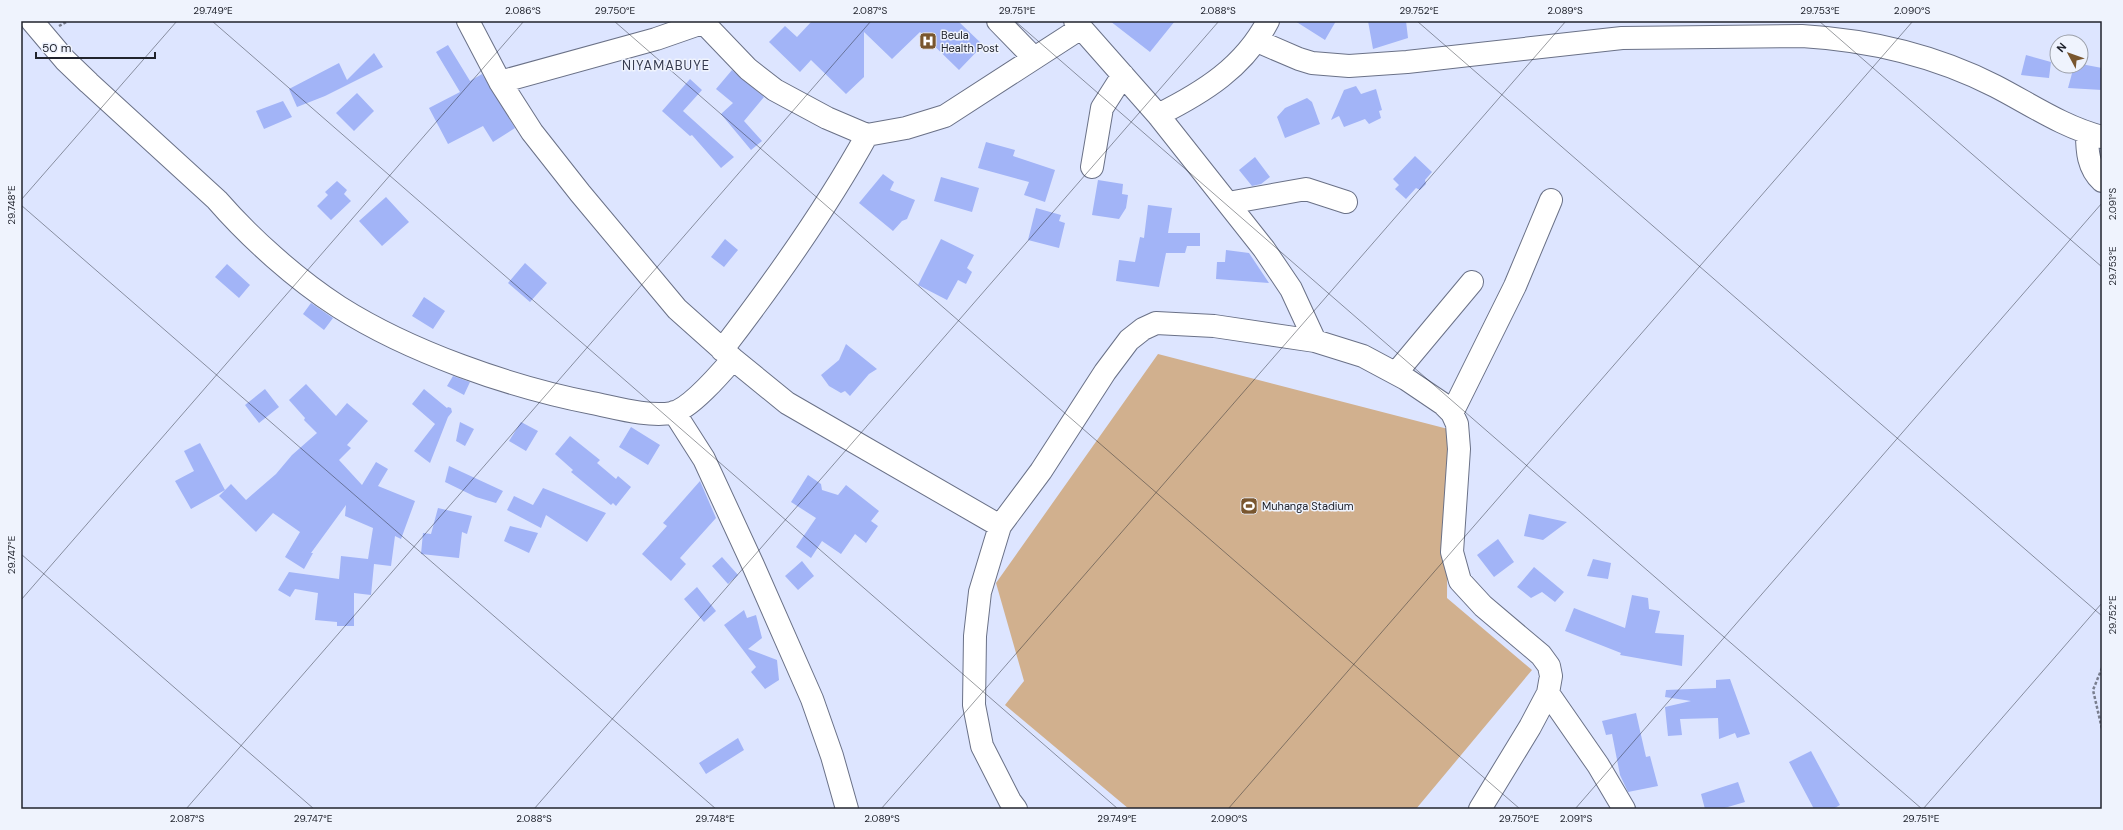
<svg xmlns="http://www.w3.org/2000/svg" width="2123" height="830" viewBox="0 0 2123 830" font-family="'DM Sans',sans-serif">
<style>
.green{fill:#d1b08e}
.building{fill:#a2b4f7}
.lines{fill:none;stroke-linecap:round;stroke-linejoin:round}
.minor-casing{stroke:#6a7187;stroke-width:24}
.path{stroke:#797e8f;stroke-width:2.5;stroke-dasharray:3 2;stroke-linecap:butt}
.minor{stroke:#fff;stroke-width:22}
.ticks{fill:none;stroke:#20232c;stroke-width:1;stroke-opacity:0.45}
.labels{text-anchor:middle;stroke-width:3;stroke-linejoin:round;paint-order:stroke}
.poi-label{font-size:11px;fill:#20232c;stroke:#eff3fd;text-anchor:start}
.quarter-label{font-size:13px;letter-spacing:1px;fill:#353a4f;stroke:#eff3fd}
.neatline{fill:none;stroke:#20232c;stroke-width:1.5}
.ticks-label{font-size:10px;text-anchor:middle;fill:#20232c}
</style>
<rect width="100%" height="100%" fill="#dde5ff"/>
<path class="green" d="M1158,354L1448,429L1447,598L1532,670L1416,809H1129L1005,705L1024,681L996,583Z"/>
<path class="building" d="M812,21H958L983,45L959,70L920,32L892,59L864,32V77L846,94L811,60L800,72L769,42L785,26L797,37Z
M1110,21H1175L1150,52Z
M1295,21H1336L1325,40Z
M1368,21H1406L1408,38L1373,49Z
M448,45L470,81L482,74L515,128L493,142L483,126L448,144L429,108L460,92L436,52Z
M374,53L383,67L325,96L297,107L289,89L339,63L347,80Z
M2026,55L2051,62L2049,78L2021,75Z
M2081,64L2102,68V90L2068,88L2074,66H2081Z
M732,70L764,97L744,121L762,141L751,150L721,114L733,103L716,89Z
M690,79L702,90L683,111L734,157L721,168L692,135L690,136L662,111Z
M1356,86L1361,94L1376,89L1382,110L1379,111L1381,118L1369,124L1365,119L1344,127L1339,116L1331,120L1344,90Z
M357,93L374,111L354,131L336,113Z
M1307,98L1312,102L1320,124L1285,138L1277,117L1285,108Z
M283,101L292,117L264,129L256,111Z
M986,142L1015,150L1013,156L1055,170L1045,202L1024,195L1029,182L978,168Z
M1415,156L1432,172L1425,180L1426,184L1420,190L1416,188L1406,199L1395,189L1399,185L1393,179Z
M1255,157L1270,177L1261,184L1252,186L1239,170Z
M883,174L894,182L890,190L915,200L907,219L902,221L893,231L859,203Z
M941,177L979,188L972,212L934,201Z
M1098,180L1123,184L1122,194L1128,195L1126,208L1119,219L1092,215Z
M337,181L347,190L344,194L351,201L331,220L317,206L328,195L325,192Z
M386,197L409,222L382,246L359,221Z
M1148,205L1172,208L1168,233H1200V246H1187L1185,253H1166L1159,287L1116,281L1119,260L1135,262L1140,237L1144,238Z
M1036,208L1061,215L1059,221L1065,223L1059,248L1028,240Z
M725,239L738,250L724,267L711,257Z
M941,239L974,255L967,268L972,272L966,284L958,280L947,300L918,285Z
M1226,250L1249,253L1269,283L1216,279L1217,262H1225Z
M525,263L547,283L530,302L508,283Z
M227,264L250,285L239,298L215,277Z
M424,297L445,311L433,329L412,316Z
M311,303L333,318L324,330L303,314Z
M846,344L877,369L869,374L850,396L845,391L841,393L829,386L821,375L839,360Z
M453,376L470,382L464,395L447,386Z
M306,384L336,416L347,403L368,421L347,445L351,448L339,460L362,485L376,462L388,469L378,486L415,501L401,539L395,536L391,566L374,564L371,595L354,593V626H337V622L315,620L318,593L295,589L290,597L278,590L289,572L339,579L341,556L368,559L373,528L345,516L346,505L311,553H313L304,569L285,557L300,532L273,513L256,532L219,496L231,484L246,500L276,474L292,455L317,433L304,420L305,418L289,400Z
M265,389L279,407L259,423L245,405Z
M424,389L447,408L448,407L451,408L452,412L448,417L430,463L414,451L435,424L412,404Z
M460,422L474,429L465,446L456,441Z
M521,422L538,431L526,451L509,441Z
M631,427L660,445L648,465L619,447Z
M570,436L600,460L597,463L616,479L618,476L631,487L616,506L613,503L611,505L571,472L573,470L555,454Z
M200,443L225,490L191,509L175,481L194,471L184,451Z
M449,466L503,491L496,503L476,497L445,482Z
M808,475L821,484L822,490L838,495L846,485L879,511L871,521L878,526L866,543L855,534L841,554L822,541L811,558L796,547L816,518L791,502Z
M700,481L716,518L680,558L686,564L671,581L642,554L667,526L663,523Z
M543,488L606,513L587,542L546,515L541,528L507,510L514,496L533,505Z
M438,508L472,516L467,534L462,532L459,558L421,554L423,533L431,534Z
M1529,514L1567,522L1543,540L1524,536Z
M510,526L538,533L529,553L504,541Z
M1498,539L1514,562L1494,577L1477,555Z
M722,557L738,575L728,584L712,566Z
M1593,559L1611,563L1608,579L1587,576Z
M802,561L814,576L798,590L785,576Z
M1534,567L1564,592L1555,602L1542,592L1531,598L1517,587Z
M697,587L716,611L704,622L684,599Z
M1632,595L1648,598L1649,609L1660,611L1655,633L1684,635L1682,666L1620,655L1621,653L1565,631L1574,608L1625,628Z
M744,610L747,618L756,615L762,638L748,649L777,660L779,680L765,689L751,672L756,667L724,625Z
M1730,679L1750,734L1737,738L1735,733L1719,739L1718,718L1680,719L1682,735L1668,736L1665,707L1691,701L1665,697L1666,690L1716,688V680Z
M1636,713L1646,757L1650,756L1658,786L1628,792L1620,775L1612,734L1606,735L1602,721Z
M738,738L744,750L706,774L699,763Z
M1811,751L1840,805L1833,809H1814L1789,762Z
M1738,782L1745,802L1721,809H1705L1701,794Z"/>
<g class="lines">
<defs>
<path id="minor" d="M32,21L65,60L89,83L217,200C251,239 296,279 339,307C410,352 510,387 592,403C617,408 647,417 672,413C690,409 721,373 733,359
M468,21L500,82L532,132L580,193L677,309L733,359L787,403L1000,526L1041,471L1105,372L1129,340L1143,329L1156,323L1214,326L1315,341L1363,356L1406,379L1443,404L1452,413L1457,424L1459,449L1452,552L1460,581L1483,606L1541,655L1549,666L1551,676L1548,693L1530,727L1480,809
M702,21L748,69L775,90L827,118L867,135L906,128L945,116L1081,28
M998,21L1034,58
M1075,21L1158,115L1264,249L1291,289L1315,341
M1257,41L1299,59L1312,63L1349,66L1407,62L1622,38L1802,36C1869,40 1936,56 1995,86C2030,104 2063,127 2102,137
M500,82L656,39L702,23
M1158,115C1204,92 1244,67 1268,21
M2087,133C2087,151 2088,168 2102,181
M1092,167L1102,108L1123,75
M1228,203L1306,189L1346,202
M722,350C775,281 825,211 867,135
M1396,373L1472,282
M674,412L704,459L753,565L812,699L832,756L847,809
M1452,413L1515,286L1551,200
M1000,526L980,592L975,636L974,705L982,746L1010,801L1016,809
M1548,693L1598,765L1624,809"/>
</defs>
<use href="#minor" class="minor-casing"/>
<path class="path" d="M59,26L68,21
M2102,668L2093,690L2102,729"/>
<use href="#minor" class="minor"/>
</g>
<path class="ticks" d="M212,21L1118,809M614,21L1520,809M1015,21L1922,809M1417,21L2102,616M1819,21L2102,267M21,200L177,21M21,205L716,809M21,554L314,809M21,600L524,21M186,809L871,21M534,809L1219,21M881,809L1566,21M1228,809L1913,21M1575,809L2102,203M1923,809L2102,603"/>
<defs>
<symbol id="hospital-square" viewBox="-11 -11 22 22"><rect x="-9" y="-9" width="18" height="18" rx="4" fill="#79562e" stroke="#eff3fd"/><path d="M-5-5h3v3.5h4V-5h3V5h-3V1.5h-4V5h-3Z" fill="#fff"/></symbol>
<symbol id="stadium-square" viewBox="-11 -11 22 22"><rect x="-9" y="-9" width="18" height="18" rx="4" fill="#79562e" stroke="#eff3fd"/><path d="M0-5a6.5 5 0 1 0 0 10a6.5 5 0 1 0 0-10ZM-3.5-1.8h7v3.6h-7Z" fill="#fff"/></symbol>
</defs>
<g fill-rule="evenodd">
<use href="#hospital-square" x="918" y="31" width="20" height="20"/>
<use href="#stadium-square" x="1239" y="496" width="20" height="20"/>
</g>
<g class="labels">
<g class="poi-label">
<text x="941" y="39">Beula<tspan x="941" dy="13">Health Post</tspan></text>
<text x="1262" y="510">Muhanga Stadium</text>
</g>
<g class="quarter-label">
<text x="666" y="70">NIYAMABUYE</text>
</g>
</g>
<rect width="2123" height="830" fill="none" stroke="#eff3fd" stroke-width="44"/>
<g transform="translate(2069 54) rotate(311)"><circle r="19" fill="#eff3fd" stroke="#9ca0a9"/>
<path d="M0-3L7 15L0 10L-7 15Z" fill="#79562e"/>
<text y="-6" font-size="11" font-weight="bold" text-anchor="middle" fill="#20232c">N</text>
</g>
<path d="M36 52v6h119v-6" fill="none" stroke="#20232c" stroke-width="2"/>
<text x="42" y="52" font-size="12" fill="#20232c" stroke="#eff3fd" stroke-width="3" paint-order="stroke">50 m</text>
<rect x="22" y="22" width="2079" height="786" class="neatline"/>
<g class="ticks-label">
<text x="213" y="14">29.749°E</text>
<text x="523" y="14">2.086°S</text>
<text x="615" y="14">29.750°E</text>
<text x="870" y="14">2.087°S</text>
<text x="1017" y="14">29.751°E</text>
<text x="1218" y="14">2.088°S</text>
<text x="1419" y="14">29.752°E</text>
<text x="1565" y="14">2.089°S</text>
<text x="1820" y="14">29.753°E</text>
<text x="1912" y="14">2.090°S</text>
<text transform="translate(2112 204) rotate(-90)" y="4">2.091°S</text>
<text transform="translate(11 205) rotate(-90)" y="4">29.748°E</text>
<text transform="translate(2112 266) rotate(-90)" y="4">29.753°E</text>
<text transform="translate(11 555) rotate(-90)" y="4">29.747°E</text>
<text transform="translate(2112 615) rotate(-90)" y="4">29.752°E</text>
<text x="187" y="822">2.087°S</text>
<text x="313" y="822">29.747°E</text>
<text x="534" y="822">2.088°S</text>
<text x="715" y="822">29.748°E</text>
<text x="882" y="822">2.089°S</text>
<text x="1117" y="822">29.749°E</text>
<text x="1229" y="822">2.090°S</text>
<text x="1519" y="822">29.750°E</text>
<text x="1576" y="822">2.091°S</text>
<text x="1921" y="822">29.751°E</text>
</g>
</svg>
